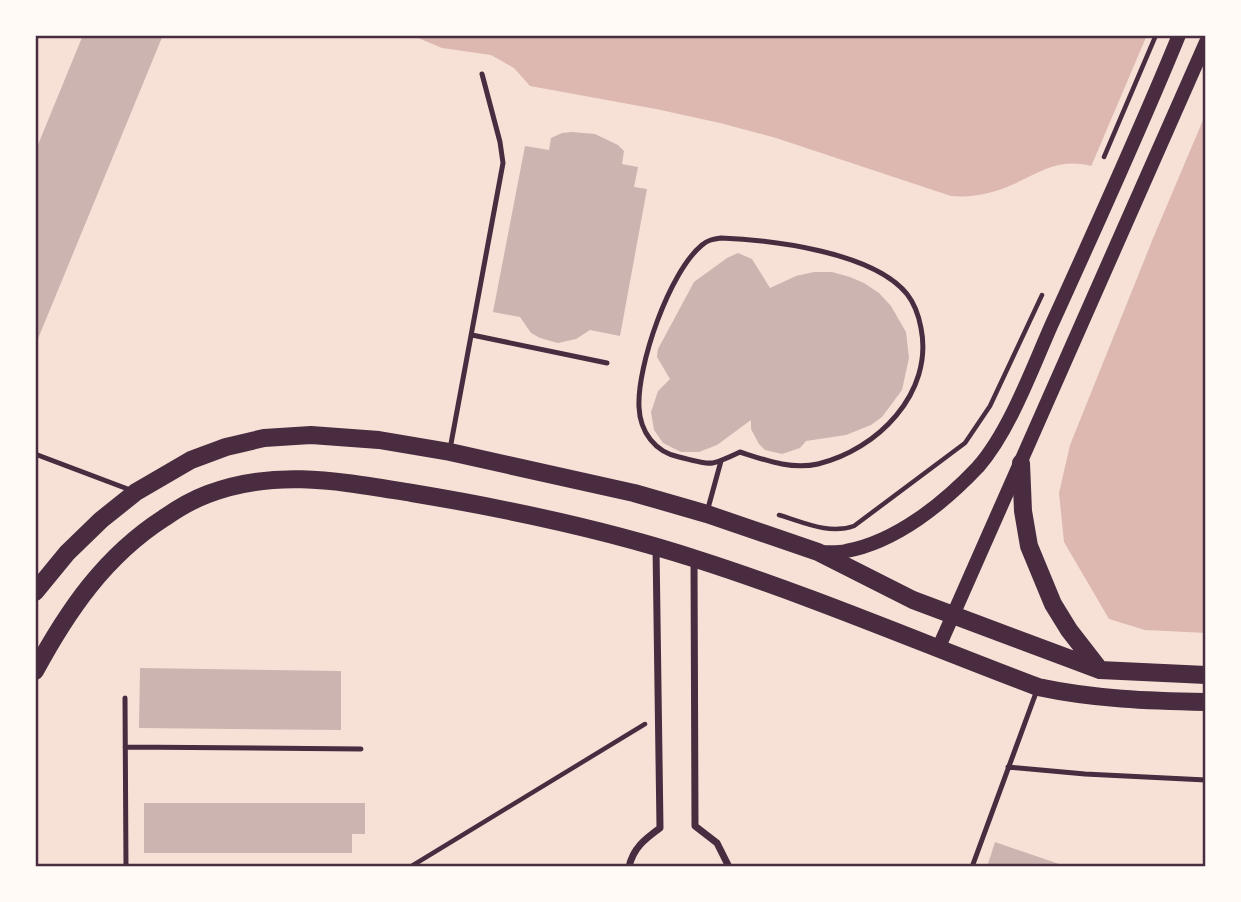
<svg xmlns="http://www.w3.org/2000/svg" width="1241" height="902" viewBox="0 0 1241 902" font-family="Montserrat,sans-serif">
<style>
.water{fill:#dcb8b0}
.pier{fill:#f7e1d7}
.building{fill:#ccb4b1}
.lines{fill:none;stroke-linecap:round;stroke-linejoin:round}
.path{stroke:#4a2c40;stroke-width:4.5}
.service{stroke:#4a2c40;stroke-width:5}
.minor{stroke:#4a2c40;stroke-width:7}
.secondary{stroke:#4a2c40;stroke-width:14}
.primary{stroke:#4a2c40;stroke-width:18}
.neatline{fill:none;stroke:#4a2c40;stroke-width:2.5}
</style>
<rect width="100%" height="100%" fill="#f7e1d7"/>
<path class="water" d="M411,35H1206V633L1145,630L1109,619L1064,542L1059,493L1070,445L1156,231L1154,209L1091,166C1058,158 1043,171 1014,184C994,193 974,198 951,196L776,138L720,123L656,109L530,86L514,68L491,55L442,48Z"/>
<path class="pier" d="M1147,35H1206V113L1154,236L1151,234L1154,221L1151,212L1090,169Z"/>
<path class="building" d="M83,35H163L35,346V152Z
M572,132L595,134L618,145L624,151L622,164L638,167L634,187L647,189L620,336L590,330L576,339L558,343L540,338L531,333L520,317L493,312L525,146L549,150L551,138L562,133Z
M738,253L752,259L770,288L796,276L814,272H832L850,277L864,283L879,293L891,306L906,332L909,358L902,390L882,417L871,425L846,435L806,441L800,448L782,454L765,450L759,444L751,429V420L717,445L699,452H681L663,443L654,430L651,412L658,391L670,379L657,357L658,349L694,282L727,258Z
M140,668L341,671V730L139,728Z
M144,803H365V834H352V853H144Z
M995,842L1068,867H987Z"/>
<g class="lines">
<path class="path" d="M1104,157L1156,35
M779,515C803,522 829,535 854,526L965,443L990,406L1042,295
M410,867L645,724"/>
<path class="service" d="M721,238C772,240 873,252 907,294C914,303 919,317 921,328C934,393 877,450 818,464C791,470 765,460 740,452C709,467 712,465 679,457C655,452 640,432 639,407C637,366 669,272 702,245C708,240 713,239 721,238Z
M472,335L607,363
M450,449L503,163L500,142L482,74
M35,454L133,491
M707,512L721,461
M125,698L126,867
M125,747L361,749
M1008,767L1085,774L1206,780
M972,867L1037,690"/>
<path class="minor" d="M694,559L695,826L717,843L729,867
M629,867C633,848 645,839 660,828L656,547"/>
<path class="secondary" d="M819,552C828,552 837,553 846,551C896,542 944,503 978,467C1009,432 1032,369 1051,326C1095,229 1139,133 1179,35
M938,649L1206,42"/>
<path class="primary" d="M1021,463L1023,511L1029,546L1053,604L1069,630L1100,670
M35,592L67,553L101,520L136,492L191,460L226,447L264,438L311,435L379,440L450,452L634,493L707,514L818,552L913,600L1100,670L1206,675
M35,671C68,610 105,556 164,518C177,509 192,500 208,494C276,468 343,482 412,493C508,509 604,529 696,559C812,596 924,644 1038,687C1094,699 1149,701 1206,702"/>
</g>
<rect width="1241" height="902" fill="none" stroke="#fffaf5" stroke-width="74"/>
<rect x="37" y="37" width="1167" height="828" class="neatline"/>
</svg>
